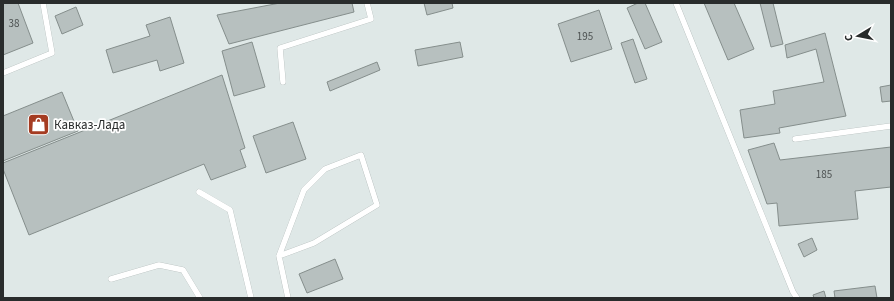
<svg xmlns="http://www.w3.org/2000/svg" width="894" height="301" viewBox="0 0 894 301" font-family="'Source Sans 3',sans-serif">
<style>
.building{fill:#b7c0bf;stroke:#858e8c}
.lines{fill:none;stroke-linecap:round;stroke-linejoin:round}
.lane-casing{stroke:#acb5b4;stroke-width:6}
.lane{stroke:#fff;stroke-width:5.5}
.labels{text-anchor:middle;stroke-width:3.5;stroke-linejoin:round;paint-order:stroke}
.number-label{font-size:11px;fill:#4c5151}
.poi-label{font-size:13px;fill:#292c2c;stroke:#fff;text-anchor:start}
</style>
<rect width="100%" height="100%" fill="#dfe8e7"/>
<path class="building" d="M6,3H18L33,43L3,55V4Z
M280,3H352L354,12L229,44L217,15Z
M424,3H452L453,8L427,15Z
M638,3H645L662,42L645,49L627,8Z
M704,3H734L754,49L728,60Z
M760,3H773L783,44L771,47Z
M76,7L83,25L62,34L55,16Z
M599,10L612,49L571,62L558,24Z
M170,17L184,63L160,71L157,60L113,73L106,50L150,36L146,25Z
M825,33L846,116L779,128L780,133L744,138L740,110L775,104L773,91L824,82L816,49L787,58L785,45Z
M633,39L647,79L635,83L621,43Z
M252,42L265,87L234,96L222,51Z
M460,42L463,57L418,66L415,50Z
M377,62L380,70L330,91L327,82Z
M222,75L245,148L240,150L246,167L211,180L204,164L29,235L3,169V163Z
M891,85V101L882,102L880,87Z
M62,92L78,131L3,161V116Z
M293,122L306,159L266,173L253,136Z
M774,143L780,160L891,147V187L855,191L858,219L779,226L777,203L767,204L748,150Z
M812,238L817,250L804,257L798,244Z
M335,259L343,279L307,293L299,274Z
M875,286L877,298H835L834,291Z
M824,291L826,298H814L813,295Z"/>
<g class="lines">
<defs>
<path id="lane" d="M676,3L793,292L797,298
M3,73L52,53L43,3
M283,82L280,48L371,19L367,3
M795,139L891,126
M199,192L230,210L251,298
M279,256L314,243L377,205L361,155L325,169L304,190L279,256L288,298
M111,279L159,265L183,270L200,298"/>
</defs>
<use href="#lane" class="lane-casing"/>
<use href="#lane" class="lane"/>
</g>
<defs>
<symbol id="shop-square" viewBox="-11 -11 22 22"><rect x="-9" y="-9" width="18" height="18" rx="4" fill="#a53c22" stroke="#fff"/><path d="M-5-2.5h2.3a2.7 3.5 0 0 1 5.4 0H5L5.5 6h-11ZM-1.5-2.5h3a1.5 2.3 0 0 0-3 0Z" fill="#fff"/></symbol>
</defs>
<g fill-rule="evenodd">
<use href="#shop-square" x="26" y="112" width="25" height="25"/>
</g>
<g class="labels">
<g class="number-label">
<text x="14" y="27">38</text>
<text x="585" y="40">195</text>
<text x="824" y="178">185</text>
</g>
<g class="poi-label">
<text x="54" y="129">Кавказ-Лада</text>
</g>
</g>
<rect width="894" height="301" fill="none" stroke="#292c2c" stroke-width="8"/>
<g transform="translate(858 36) rotate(260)" stroke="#ffffff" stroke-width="3" paint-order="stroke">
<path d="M0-3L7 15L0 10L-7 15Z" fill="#292c2c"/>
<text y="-6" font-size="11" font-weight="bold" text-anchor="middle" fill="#292c2c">С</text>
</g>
</svg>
